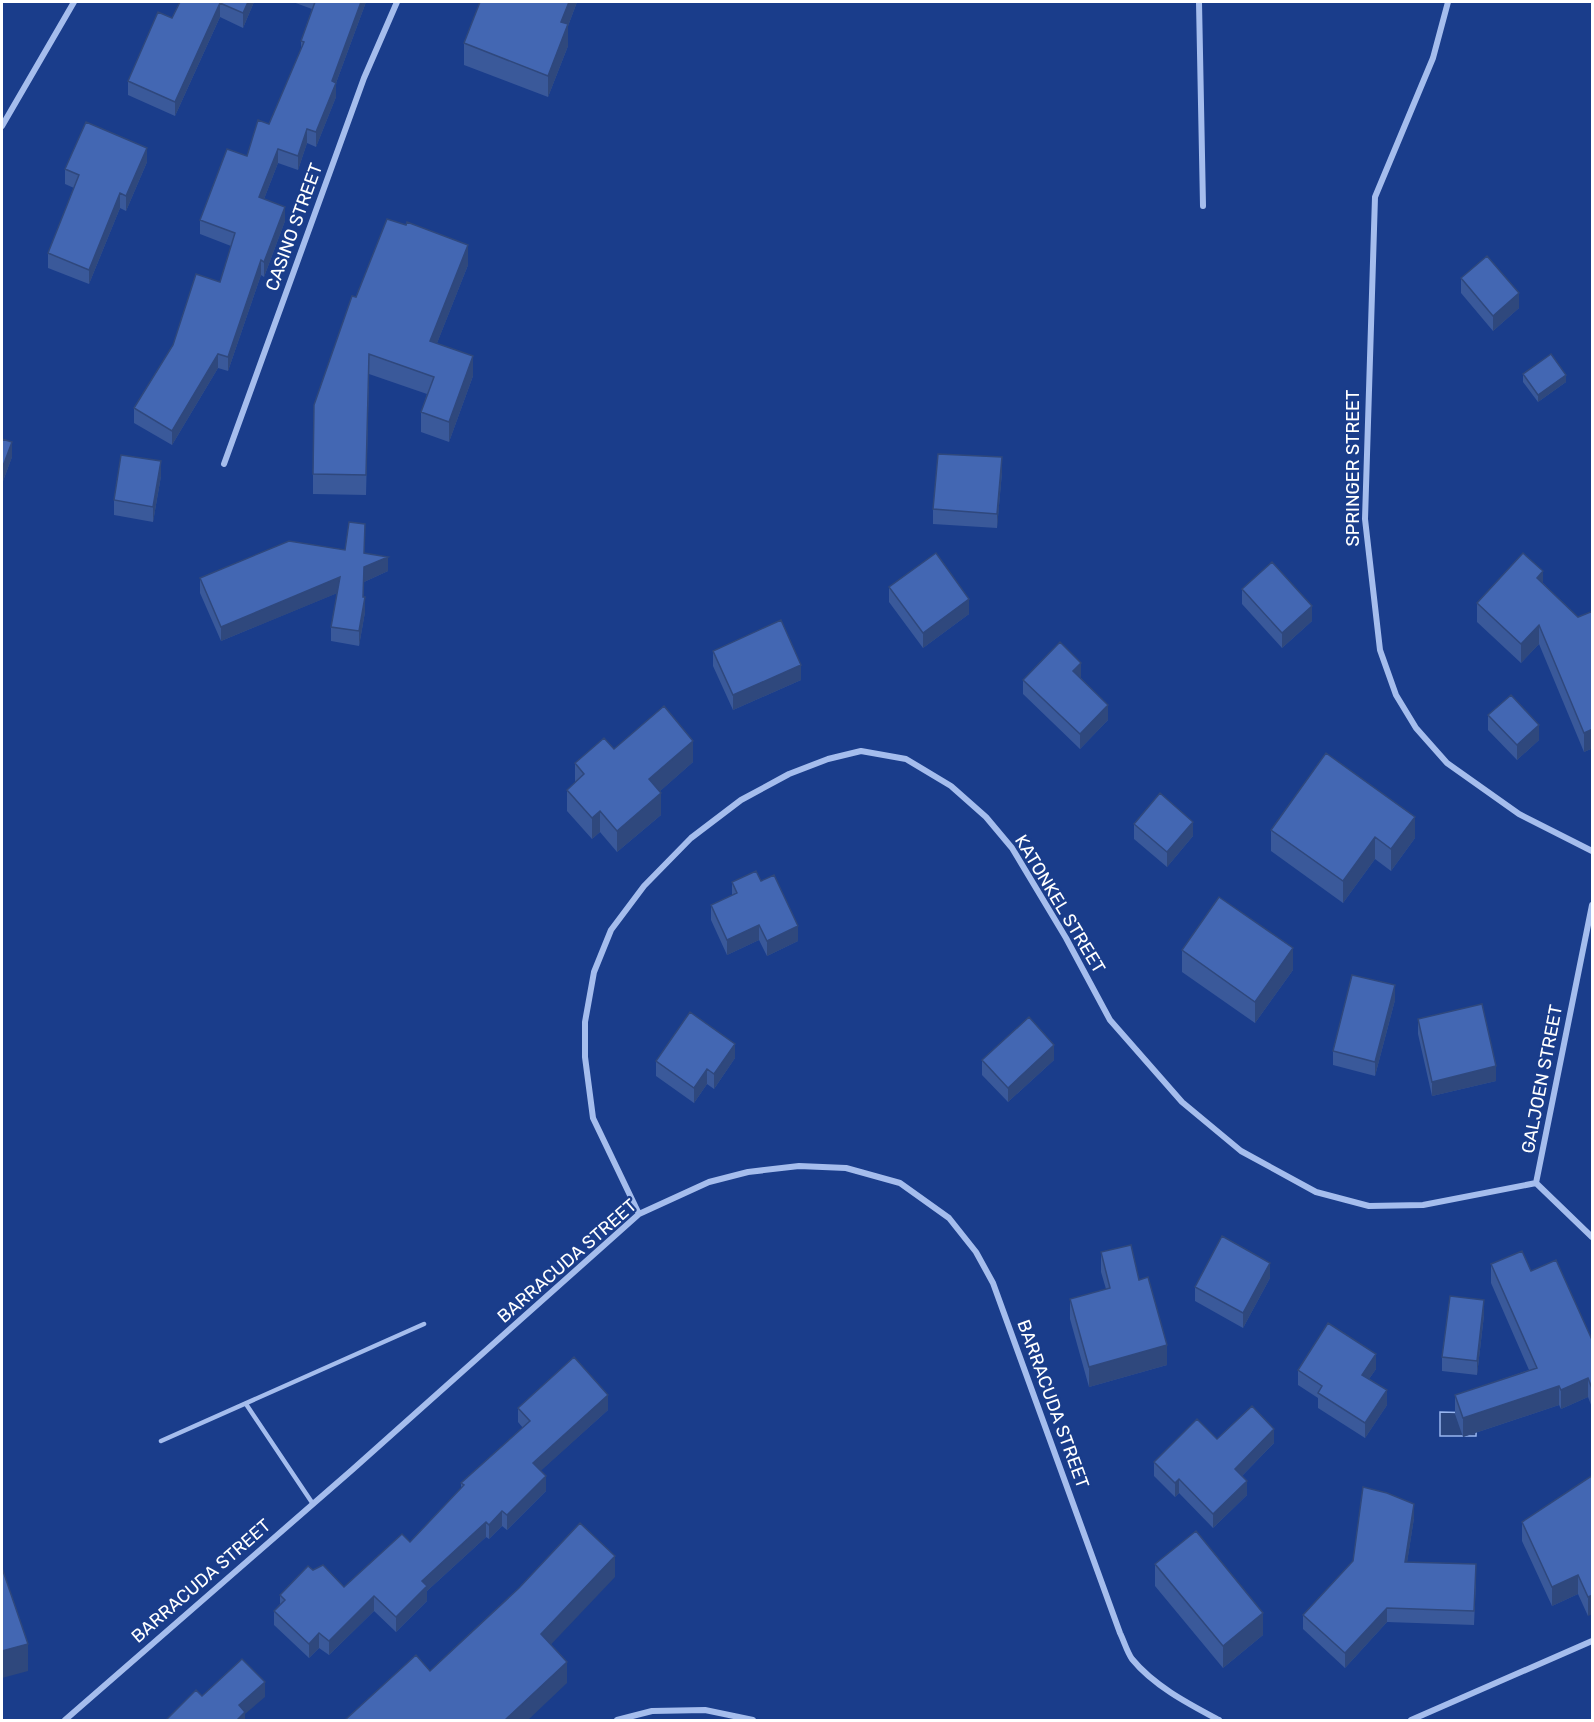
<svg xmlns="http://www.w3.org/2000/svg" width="1594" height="1722" viewBox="0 0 1594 1722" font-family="Rubik,sans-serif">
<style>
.water{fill:#2a457e;stroke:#98b5ef;stroke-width:1.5}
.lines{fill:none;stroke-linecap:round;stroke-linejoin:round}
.lane{stroke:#a5bded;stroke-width:4.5}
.street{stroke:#a5bded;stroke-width:6}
.wall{fill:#3a599a}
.shaded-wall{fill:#2f487d}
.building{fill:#4367b3;stroke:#2f487d;stroke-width:1.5}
.labels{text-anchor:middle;stroke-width:4.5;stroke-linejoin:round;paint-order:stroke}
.street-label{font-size:18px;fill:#fff;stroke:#1a3d8b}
</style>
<rect width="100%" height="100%" fill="#1a3d8b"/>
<path class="water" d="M1440,1412L1477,1413L1476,1436H1440Z"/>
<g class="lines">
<path class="lane" d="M246,1404L313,1504
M161,1441L424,1324"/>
<path class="street" d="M1199,2L1203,206
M1448,2L1433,58L1375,197L1365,519L1380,650L1396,695L1416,728L1447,763L1519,814L1592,851
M2,126L74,2
M224,464L364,78L397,2
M1536,1183L1592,905
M1536,1183L1592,1237
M639,1214L593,1118L585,1057V1022L594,972L611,930L644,886L691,838L741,800L789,774L828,759L861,751L906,759L951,786L986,817L1012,848L1066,938L1110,1020L1182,1102L1241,1151L1316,1192L1369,1206L1423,1205L1536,1183
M65,1720L352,1470L639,1214L709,1182L748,1172L799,1166L846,1168L900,1183L949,1218L976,1252L993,1283L1120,1633C1124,1641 1127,1652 1132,1659C1154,1686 1189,1704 1219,1720
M617,1720L652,1711L705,1710L753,1720
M1411,1720L1592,1641"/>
</g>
<path class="wall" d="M180,2H254L243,28L220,17L175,116L128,95V81L172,18Z
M293,2H366L336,83V97L316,147L307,143L298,170L278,163L264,199L285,221L264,277L261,275L228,371L218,368L172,445L134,423V408L220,282L231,246L200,234V220L269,124L301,50V41L312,9Z
M480,2H577L568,26V46L548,97L464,65V43Z
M147,162L126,211L120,208L89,284L48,268V253L74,188L65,184V169Z
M468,265L437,343L473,376L449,442L421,432V412L427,394L369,374L366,495L313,494V474L356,297Z
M1461,278L1519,308L1493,331L1461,293Z
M1523,374L1566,382L1538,402L1523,382Z
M2,439L12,457L3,481H2Z
M1002,472L997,528L933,524V509Z
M161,476L153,522L114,515V500Z
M364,553L388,571L364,582L363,597L365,612L359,646L331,641V627L337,593L221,641L200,593V578Z
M1543,583L1578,617L1593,611V748L1584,752L1539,644L1521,663L1477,622V603Z
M889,587L969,614L923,648L889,602Z
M1242,589L1312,621L1282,648L1242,604Z
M713,651L801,680L733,710L713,666Z
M1081,678L1108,720L1080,749L1023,694V680Z
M1488,715L1539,740L1517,760L1488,730Z
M614,749L693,762L660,791L661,815L617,852L600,832L592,839L567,811V790L575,783V763Z
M1134,824L1193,836L1167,867L1134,839Z
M1271,830L1415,838L1391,871L1375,859L1343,903L1271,851Z
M761,881L798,941L767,956L759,940L727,955L711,920V905L732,895V882Z
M1182,950L1293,970L1255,1023L1182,972Z
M1395,1000L1375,1076L1333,1065V1051Z
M1418,1019L1496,1081L1432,1096L1418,1034Z
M735,1058L714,1089L707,1084L694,1103L656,1076V1061Z
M982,1060H1054L1008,1102L982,1075Z
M1101,1252L1139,1280L1167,1365L1089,1387L1070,1319V1299L1106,1289L1101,1272Z
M1491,1264L1531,1271L1593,1342V1410L1588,1397L1561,1409L1559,1405L1463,1437L1455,1414V1395L1529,1370L1491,1283Z
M1270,1278L1243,1328L1195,1301V1287Z
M1484,1315L1477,1375L1442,1371V1357Z
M1376,1369L1369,1379L1387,1405L1365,1438L1318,1408V1398L1298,1385V1370Z
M518,1408L608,1410L540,1471L546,1491L507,1530L502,1526L489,1539L486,1537L427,1591V1601L396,1632L374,1611L329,1655L319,1648L309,1658L274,1625V1611L280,1604V1595L313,1570L344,1587L410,1542L461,1488V1483L523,1428L518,1422Z
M1217,1439L1274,1443L1242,1476L1247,1495L1213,1528L1179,1493L1175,1497L1154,1476V1462Z
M1593,1475L1588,1616L1578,1594L1552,1606L1522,1541V1522Z
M1414,1518L1407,1562L1476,1579L1474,1625L1387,1622L1345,1668L1303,1629V1615Z
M1155,1564L1263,1635L1223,1668L1155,1586Z"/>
<path class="shaded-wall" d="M248,2H254L243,28V13Z
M361,2H366L336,83V97L316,147V132L332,81Z
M569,2H577L568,26V46L548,97V76L561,22Z
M220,3V17L175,116V102Z
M307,129V143L298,170V156Z
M147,148V162L126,211V196Z
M278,149V163L259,212V197Z
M120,193V208L89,284V270Z
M285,207V221L264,277V262Z
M468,245V265L430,361V341Z
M261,260V275L228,371V357Z
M1519,293V308L1493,331V316Z
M218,354V368L172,445V431Z
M473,356V376L449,442V422Z
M1566,375V382L1538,402V395Z
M12,442V457L3,481V466Z
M1002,457V472L997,528V514Z
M161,461V476L153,522V507Z
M388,557V571L364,582L363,609L365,597V612L359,646V631L364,567Z
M1543,571V591L1537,578Z
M340,577V592L221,641V627Z
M969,599V614L923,648V633Z
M1312,606V621L1282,648V633Z
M1539,625V644L1521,663V644Z
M1081,663V678L1073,686V671Z
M801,665V680L733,710V695Z
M1108,705V720L1080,749V734Z
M1539,725V740L1517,760V745Z
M1593,729V748L1584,752V733Z
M693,741V762L649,801V779Z
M661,793V815L617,852V831Z
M600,811V832L592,839V818Z
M1415,817V838L1391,871V849Z
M1193,822V836L1167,867V852Z
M1375,837V859L1343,903V881Z
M759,925V940L727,955V940Z
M798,926V941L767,956V941Z
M1293,948V970L1255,1023V1002Z
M1395,985V1000L1375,1076V1062Z
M735,1044V1058L714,1089V1074Z
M1054,1045V1060L1008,1102V1088Z
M1496,1066V1081L1432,1096V1082Z
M707,1069V1084L694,1103V1088Z
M1270,1263V1278L1243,1328V1313Z
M1484,1300V1315L1477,1375V1361Z
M1167,1345V1365L1089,1387V1367Z
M1376,1354V1369L1362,1389V1375Z
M1588,1378V1397L1561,1409V1390Z
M1559,1386V1405L1463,1437V1418Z
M1387,1390V1405L1365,1438V1423Z
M608,1395V1410L533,1478V1463Z
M1274,1429V1443L1235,1483V1469Z
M546,1476V1491L507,1530V1515Z
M1179,1479V1493L1175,1497V1483Z
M1247,1481V1495L1213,1528V1514Z
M1414,1504V1518L1405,1576V1562Z
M502,1511V1526L489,1539V1525Z
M486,1522V1537L427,1591V1601L396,1632V1617L422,1581Z
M615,1556V1577L541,1655V1634Z
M1578,1575V1594L1552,1606V1587Z
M1593,1595V1614L1588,1616V1597Z
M374,1596V1611L329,1655V1641Z
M1387,1608V1622L1345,1668V1653Z
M1263,1613V1635L1223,1668V1646Z
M319,1633V1648L309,1658V1644Z
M28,1644V1671L2,1678V1651Z
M567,1662V1683L528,1720H505Z
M265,1682V1697L245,1714V1720H237L239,1705Z"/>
<path class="building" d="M180,2H248L243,13L220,3L175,102L128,81L158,12L172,18Z
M315,2H361L332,81L336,83L316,132L307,129L298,156L278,149L259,197L285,207L264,262L261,260L228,357L218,354L172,431L134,408L173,345L196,274L220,282L235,233L200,220L227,149L247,156L258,120L269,124L304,42L301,41Z
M480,2H569L561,22L568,24L548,76L464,43Z
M86,122L147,148L126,196L120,193L89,270L48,253L79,175L65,169Z
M387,219L406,225L407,222L468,245L430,341L473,356L449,422L421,412L434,377L369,354L366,475L313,474L314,405L352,296L356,297Z
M1487,256L1519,293L1493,316L1461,278Z
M1551,354L1566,375L1538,395L1523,374Z
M2,439L12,442L3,466H2Z
M938,454L1002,457L997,514L933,509Z
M121,455L161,461L153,507L114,500Z
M349,522L365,524L364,553L388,557L364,567L363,597H365L359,631L331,627L340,577L221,627L200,578L289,541L345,550Z
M936,553L969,599L923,633L889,587Z
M1523,553L1543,571L1537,578L1578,617L1593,611V729L1584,733L1539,625L1521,644L1477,603Z
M1272,562L1312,606L1282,633L1242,589Z
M781,620L801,665L733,695L713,651Z
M1060,642L1081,663L1073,671L1108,705L1080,734L1023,680Z
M1511,695L1539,725L1517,745L1488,715Z
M664,706L693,741L649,779L661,793L617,831L600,811L592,818L567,790L584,774L575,763L604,738L614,749Z
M1326,753L1415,817L1391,849L1375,837L1343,881L1271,830Z
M1160,793L1193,822L1167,852L1134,824Z
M756,871L761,881L774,875L798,926L767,941L759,925L727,940L711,905L737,893L732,882Z
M1219,897L1293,948L1255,1002L1182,950Z
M1352,975L1395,985L1375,1062L1333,1051Z
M1482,1004L1496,1066L1432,1082L1418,1019Z
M690,1012L735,1044L714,1074L707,1069L694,1088L656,1061Z
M1029,1017L1054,1045L1008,1088L982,1060Z
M1222,1236L1270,1263L1243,1313L1195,1287Z
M1131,1245L1139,1280L1148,1277L1167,1345L1089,1367L1070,1299L1110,1288L1101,1252Z
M1522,1251L1531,1271L1556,1260L1593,1342V1391L1588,1378L1561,1390L1559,1386L1463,1418L1455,1395L1537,1368L1491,1264Z
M1450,1296L1484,1300L1477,1361L1442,1357Z
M1328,1323L1376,1354L1362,1375L1387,1390L1365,1423L1318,1393L1322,1386L1298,1370Z
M574,1357L608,1395L533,1463L546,1476L507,1515L502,1511L489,1525L486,1522L422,1581L427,1586L396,1617L374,1596L329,1641L319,1633L309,1644L274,1611L285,1600L280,1595L308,1566L313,1570L323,1565L344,1587L402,1534L410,1542L464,1485L461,1483L530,1421L518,1408Z
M1252,1406L1274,1429L1235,1469L1247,1481L1213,1514L1179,1479L1175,1483L1154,1462L1197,1419L1217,1439Z
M1593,1475V1595L1588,1597L1578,1575L1552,1587L1522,1522Z
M1363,1487L1387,1493L1414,1504L1405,1562L1476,1564L1474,1611L1387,1608L1345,1653L1303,1615L1353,1561Z
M580,1523L615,1556L541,1634L567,1662L505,1720H345L416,1655L430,1671L519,1588Z
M1196,1531L1263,1613L1223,1646L1155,1564Z
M2,1568L28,1644L2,1651Z
M242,1659L265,1682L239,1705L245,1712L237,1720H166L196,1690L202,1696Z"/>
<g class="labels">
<g class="street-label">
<text transform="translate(294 227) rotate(-70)" y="6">CASINO STREET</text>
<text transform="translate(1353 468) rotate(-90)" y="6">SPRINGER STREET</text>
<text transform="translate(1060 904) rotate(59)" y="6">KATONKEL STREET</text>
<text transform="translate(1542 1079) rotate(-79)" y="6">GALJOEN STREET</text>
<text transform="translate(567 1261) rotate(-41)" y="6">BARRACUDA STREET</text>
<text transform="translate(1053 1404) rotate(70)" y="6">BARRACUDA STREET</text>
<text transform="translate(201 1581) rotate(-41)" y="6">BARRACUDA STREET</text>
</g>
</g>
<rect width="1594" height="1722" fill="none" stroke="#ffffff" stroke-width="6"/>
</svg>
